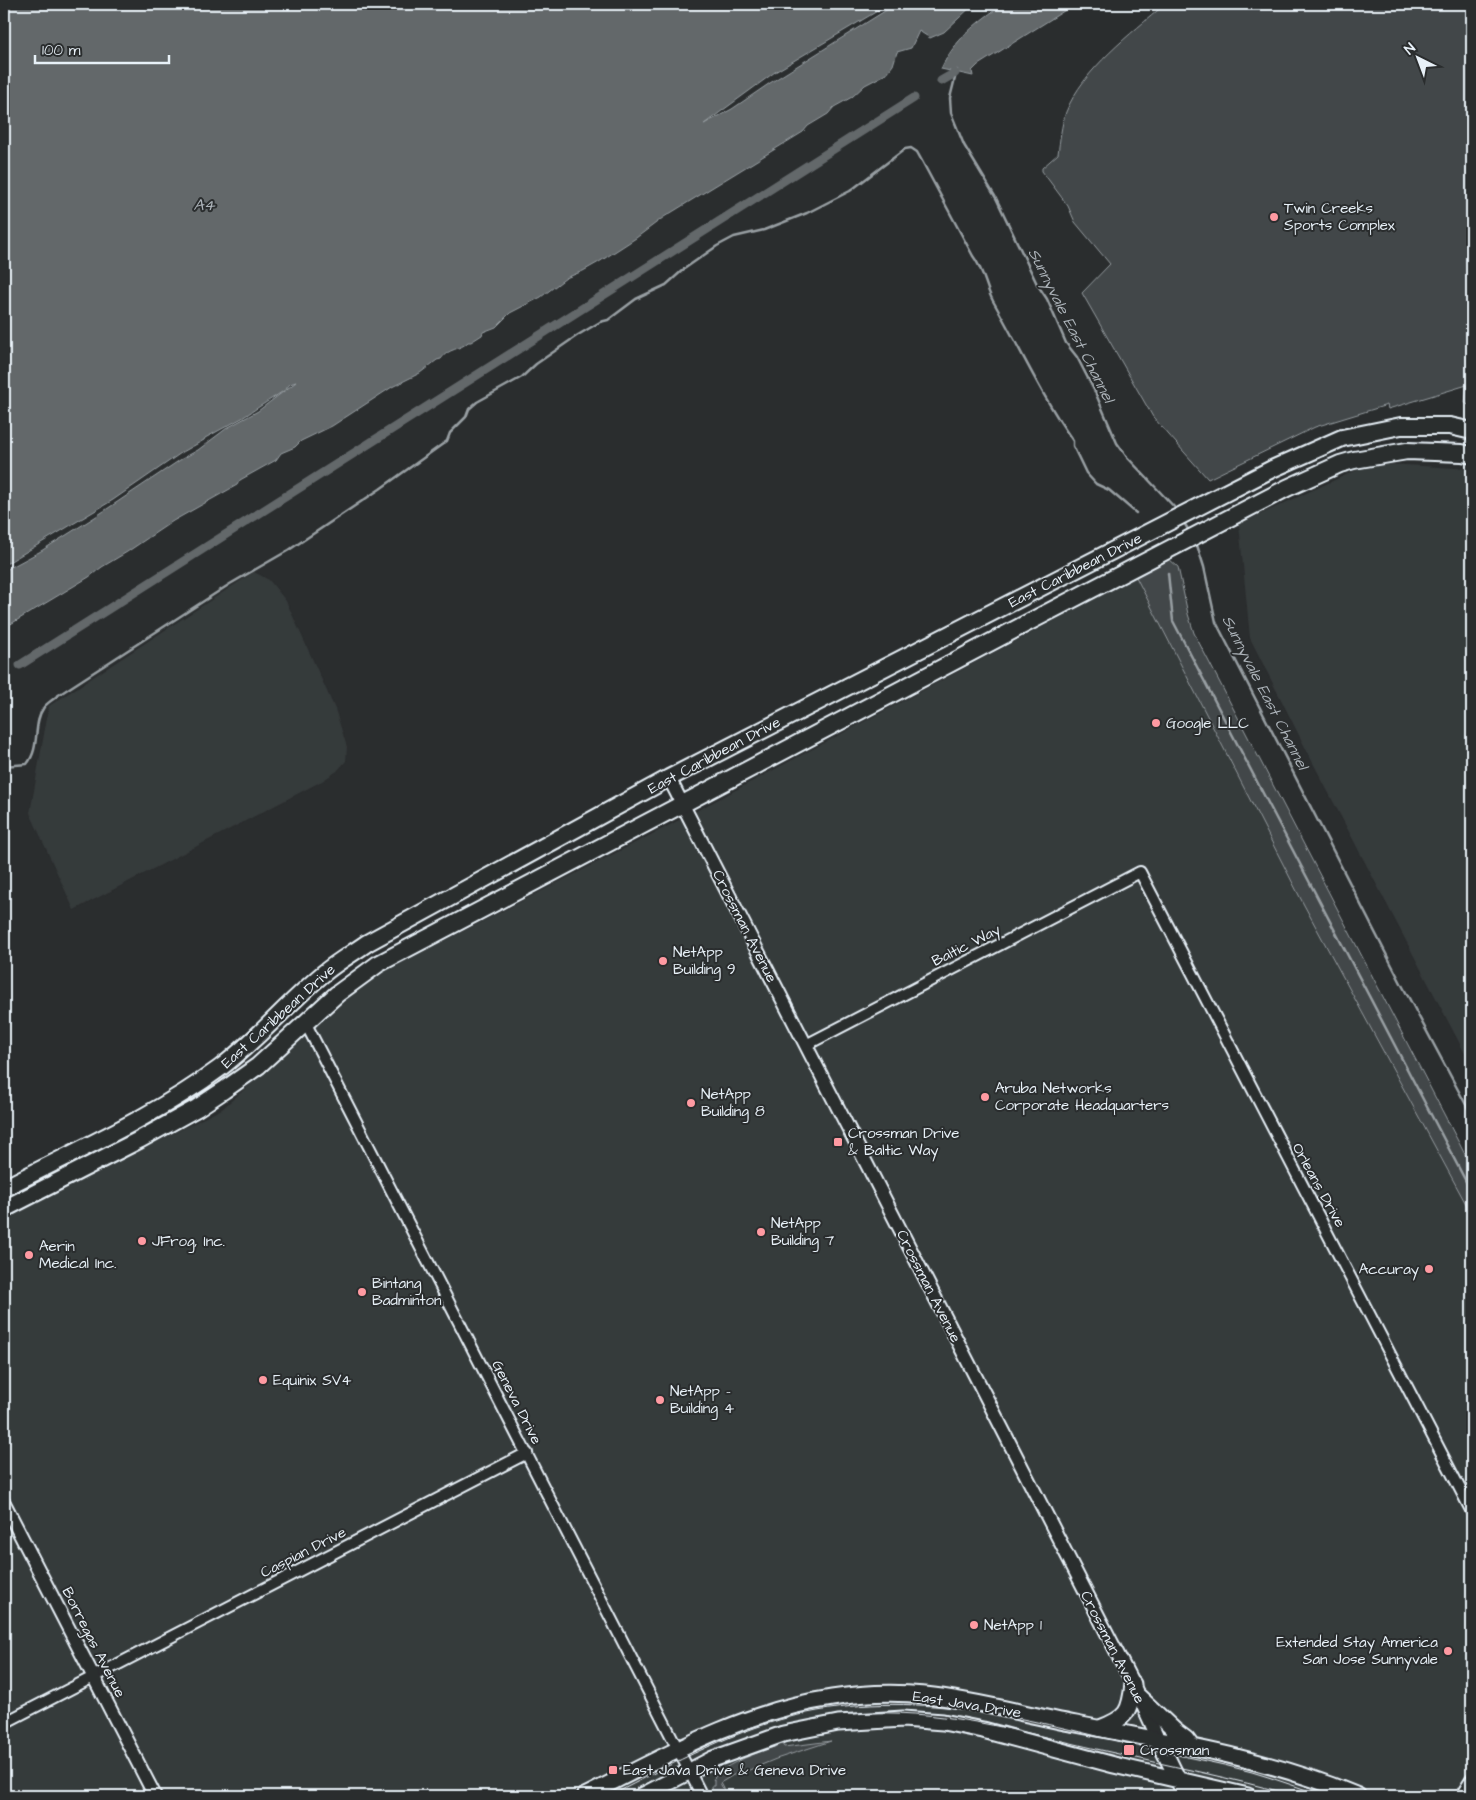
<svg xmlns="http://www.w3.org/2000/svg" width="1476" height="1800" viewBox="0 0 1476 1800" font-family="'Architects Daughter',sans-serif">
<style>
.built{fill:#363a3b}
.green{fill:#424648;stroke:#959ca0}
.water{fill:#63686b;stroke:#989fa3}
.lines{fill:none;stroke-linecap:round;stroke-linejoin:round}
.stream{stroke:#989fa3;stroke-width:2.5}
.canal{stroke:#63686b;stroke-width:9}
.minor-casing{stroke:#e8f1f8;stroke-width:14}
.tertiary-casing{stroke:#e8f1f8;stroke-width:16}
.secondary-casing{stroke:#e8f1f8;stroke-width:19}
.primary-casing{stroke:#e8f1f8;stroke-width:20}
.minor{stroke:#2a2d2e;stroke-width:10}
.tertiary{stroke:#2a2d2e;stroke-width:12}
.secondary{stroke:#2a2d2e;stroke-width:15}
.primary{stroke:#2a2d2e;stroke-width:16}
.tram{stroke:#e8f1f8;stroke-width:1}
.poi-dot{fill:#ff9aa2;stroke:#2a2d2e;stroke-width:2}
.labels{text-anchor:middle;stroke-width:4;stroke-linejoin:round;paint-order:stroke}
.poi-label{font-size:15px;fill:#e8f1f8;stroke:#2a2d2e;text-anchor:start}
.street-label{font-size:15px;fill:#e8f1f8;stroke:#2a2d2e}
.water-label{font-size:16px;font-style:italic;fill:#acb3b9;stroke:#2a2d2e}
</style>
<rect width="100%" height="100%" fill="#2a2d2e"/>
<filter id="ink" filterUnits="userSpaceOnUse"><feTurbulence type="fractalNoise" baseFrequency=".02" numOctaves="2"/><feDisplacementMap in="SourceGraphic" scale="10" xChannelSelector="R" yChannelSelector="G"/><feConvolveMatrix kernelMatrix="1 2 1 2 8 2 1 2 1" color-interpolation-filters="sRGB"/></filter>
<g filter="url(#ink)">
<path class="built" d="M1372,463L1472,469V1067L1312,761L1250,638L1239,524Z
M254,572L269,580L286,601L335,709L347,747L346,761L337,771L322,781L74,910L30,813L49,706Z
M1136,577L1304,905L1472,1215V1765L1453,1796H4V1218L222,1109L370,979L668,826Z"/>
<path class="green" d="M1165,4H1472V407L1465,403L1467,385L1388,409L1387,405L1315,427L1208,479L1153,417L1082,293L1110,264L1075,222L1068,206L1042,171V168L1058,154C1060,140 1061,126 1066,112C1083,69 1131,34 1165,4Z
M1169,559L1178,567L1188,614L1194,633L1472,1168V1215L1304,905L1136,577Z
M831,1741L776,1759L737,1775L735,1774L720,1783L727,1796H712L711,1786H714V1780H713C722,1763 764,1751 782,1744L784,1747Z"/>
<path class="water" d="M4,4H889L775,72L704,124L732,109L770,83L896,4H974L944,32L930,38L919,31L911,48L897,52L893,65L886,74L865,85L852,97L834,107L828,114L808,126L803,132L664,217L636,238L599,262L583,271L566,278L541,297L510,313L496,327L483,332L482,335L471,342H468C461,350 448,348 441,359L437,360L420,373L392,387L332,426L301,441L295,447L281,453L276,460L240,480L237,485L173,521L127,552L102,567L89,577L4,628V571L41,551L95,517L180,460L198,450L227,428L258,411L296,382L290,384L285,390L242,418L205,438L204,440L181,453L113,500L4,565Z
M1004,4H1075L978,65L972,71L973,76L941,69C954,40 978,21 1004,4Z"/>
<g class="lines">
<path class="stream" d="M957,70L950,98L951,113L964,145L996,198L1037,284L1047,299L1066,343L1077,357L1095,392L1117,443L1127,457L1178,511
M1183,521L1189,531
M1196,542L1204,567L1216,622L1402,985L1472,1116
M1168,573L1173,621L1472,1193
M4,766L27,764C41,747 32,724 44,707C47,703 53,700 57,696L230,584L289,550L380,489L447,441L450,433L466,417L469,409L477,402L522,377L536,364L578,335L600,322L608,320L636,299L666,285L684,269L717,246L734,237L764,230L807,213L850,191L905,149L911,148L917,152L922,161L973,256C984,270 985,286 993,301C1020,348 1042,397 1073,441V446L1086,473L1096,484L1109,490L1136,513"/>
<path class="canal" d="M941,81L955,73
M20,665L914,98"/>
<defs>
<path id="minor" d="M305,1022L702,1796
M806,1045L1140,872L1472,1512
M4,1723L527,1453"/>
<path id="tertiary" d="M669,778L1133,1684L1159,1741
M4,1503L155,1796
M1462,1796L1472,1780"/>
<path id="secondary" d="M1138,1696L1174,1730L1186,1739L1192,1747
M1100,1728C1127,1718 1130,1712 1133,1684
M1159,1741L1186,1796
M585,1796C664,1756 743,1711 832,1698C863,1693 894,1692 925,1695C976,1700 1026,1715 1076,1724C1172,1743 1268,1758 1358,1796
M642,1796L713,1759L783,1734L838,1723L903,1719L943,1722L983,1730L1114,1765L1248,1796"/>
<path id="primary" d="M4,1188C77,1150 154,1117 220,1068C257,1040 288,1003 324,973C337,962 353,953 367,943L669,778L1272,469L1342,438L1401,426H1450L1472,431
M4,1209L139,1140L197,1108L224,1090L258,1066L337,994L378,964L1031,621L1287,488L1340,464L1354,460L1407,451L1462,453L1472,455"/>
</defs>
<use href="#minor" class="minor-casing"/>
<use href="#tertiary" class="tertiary-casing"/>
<use href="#secondary" class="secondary-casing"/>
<use href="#primary" class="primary-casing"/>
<use href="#minor" class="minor"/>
<use href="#tertiary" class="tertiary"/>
<use href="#secondary" class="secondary"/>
<use href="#primary" class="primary"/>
<path class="tram" d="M851,1714C938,1707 1017,1731 1101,1750C1166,1765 1232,1778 1296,1796
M610,1796C674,1763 736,1728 807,1713C924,1689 1030,1720 1142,1747C1178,1756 1216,1762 1252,1772C1276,1779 1300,1788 1324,1796"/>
</g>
</g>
<g class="poi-dot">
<circle cx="1274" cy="217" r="5"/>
<circle cx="1156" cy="723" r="5"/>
<circle cx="663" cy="961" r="5"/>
<circle cx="985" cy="1097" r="5"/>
<circle cx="691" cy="1103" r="5"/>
<rect x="833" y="1137" width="10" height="10" rx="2.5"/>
<circle cx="761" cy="1232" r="5"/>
<circle cx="142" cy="1241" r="5"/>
<circle cx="29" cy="1255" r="5"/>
<circle cx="1429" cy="1269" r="5"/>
<circle cx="362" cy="1292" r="5"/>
<circle cx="263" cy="1380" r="5"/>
<circle cx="660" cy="1400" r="5"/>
<circle cx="974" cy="1625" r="5"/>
<circle cx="1448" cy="1651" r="5"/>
<rect x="1123" y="1744" width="12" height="12" rx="2.5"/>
<rect x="608" y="1765" width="10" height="10" rx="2.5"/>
</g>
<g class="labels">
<g class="poi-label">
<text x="1284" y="213">Twin Creeks<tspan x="1284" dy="17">Sports Complex</tspan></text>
<text x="1166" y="728">Google LLC</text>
<text x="673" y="957">NetApp<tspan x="673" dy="17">Building 9</tspan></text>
<text x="995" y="1093">Aruba Networks<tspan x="995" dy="17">Corporate Headquarters</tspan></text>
<text x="701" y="1099">NetApp<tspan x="701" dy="17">Building 8</tspan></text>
<text x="848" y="1138">Crossman Drive<tspan x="848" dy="17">&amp; Baltic Way</tspan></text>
<text x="771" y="1228">NetApp<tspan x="771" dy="17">Building 7</tspan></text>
<text x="152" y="1246">JFrog, Inc.</text>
<text x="39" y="1251">Aerin<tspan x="39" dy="17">Medical Inc.</tspan></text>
<text x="1419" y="1274" text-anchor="end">Accuray</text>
<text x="372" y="1288">Bintang<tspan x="372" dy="17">Badminton</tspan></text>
<text x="273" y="1385">Equinix SV4</text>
<text x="670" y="1396">NetApp -<tspan x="670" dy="17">Building 4</tspan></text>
<text x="984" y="1630">NetApp 1</text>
<text x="1438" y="1647" text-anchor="end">Extended Stay America<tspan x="1438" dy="17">San Jose Sunnyvale</tspan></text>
<text x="1140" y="1755">Crossman</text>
<text x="623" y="1775">East Java Drive &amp; Geneva Drive</text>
</g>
<g class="street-label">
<text transform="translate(1075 570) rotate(-27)" y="5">East Caribbean Drive</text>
<text transform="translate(714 755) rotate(-28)" y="5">East Caribbean Drive</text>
<text transform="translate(745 926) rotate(63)" y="5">Crossman Avenue</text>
<text transform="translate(966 945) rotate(-27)" y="5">Baltic Way</text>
<text transform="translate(278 1016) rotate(-42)" y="5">East Caribbean Drive</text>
<text transform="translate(1319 1185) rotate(61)" y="5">Orleans Drive</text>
<text transform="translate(929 1286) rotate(63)" y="5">Crossman Avenue</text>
<text transform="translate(517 1402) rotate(63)" y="5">Geneva Drive</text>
<text transform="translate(303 1552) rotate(-27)" y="5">Caspian Drive</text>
<text transform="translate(94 1642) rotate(63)" y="5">Borregas Avenue</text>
<text transform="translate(1113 1647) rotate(63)" y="5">Crossman Avenue</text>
<text transform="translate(967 1704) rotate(9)" y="5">East Java Drive</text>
</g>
<g class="water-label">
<text x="204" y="210">A4</text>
<text transform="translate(1072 325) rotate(63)" y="6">Sunnyvale East Channel</text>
<text transform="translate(1266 692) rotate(63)" y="6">Sunnyvale East Channel</text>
</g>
</g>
<rect width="1476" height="1800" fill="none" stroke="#2a2d2e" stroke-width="20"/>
<rect x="10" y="10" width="1456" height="1780" fill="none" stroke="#e8f1f8" stroke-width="2" filter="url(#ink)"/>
<g transform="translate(1418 58) rotate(318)" stroke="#2a2d2e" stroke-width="4" paint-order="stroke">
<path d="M0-4L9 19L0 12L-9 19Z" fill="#e8f1f8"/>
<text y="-8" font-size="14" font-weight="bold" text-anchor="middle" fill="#e8f1f8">N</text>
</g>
<path d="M35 55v8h134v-8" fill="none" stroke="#e8f1f8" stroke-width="2.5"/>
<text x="42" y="55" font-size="15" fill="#e8f1f8" stroke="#2a2d2e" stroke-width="4" paint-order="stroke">100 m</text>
</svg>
